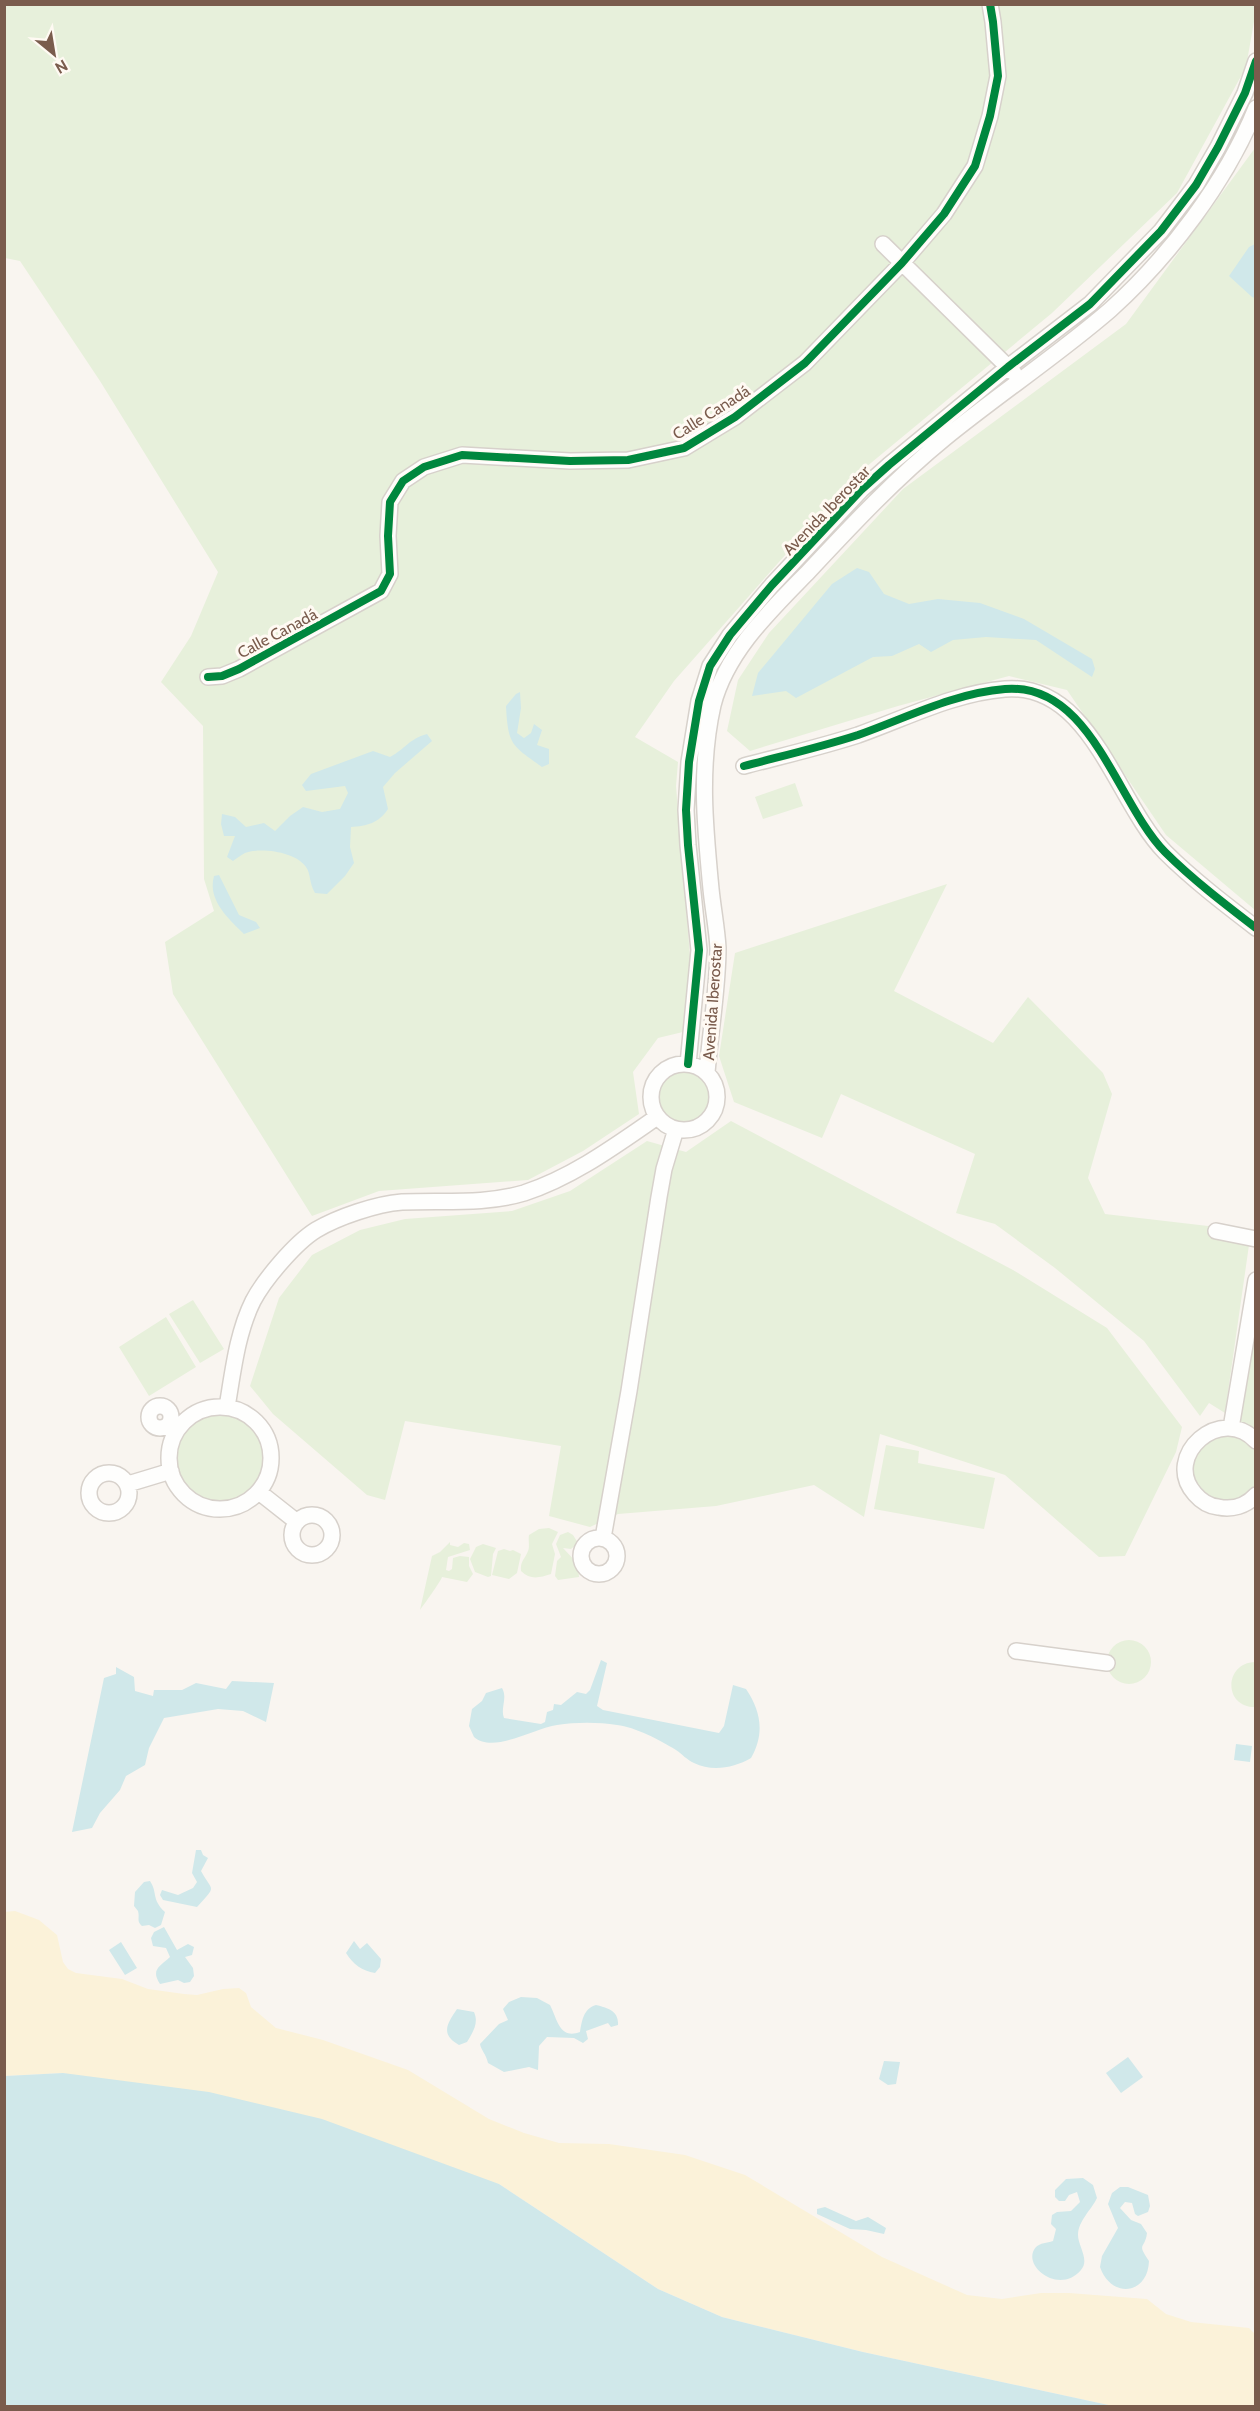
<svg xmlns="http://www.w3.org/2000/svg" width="1260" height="2411" viewBox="0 0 1260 2411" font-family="Cabin,sans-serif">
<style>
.green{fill:#e7f0db}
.sand{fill:#fbf2d9}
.water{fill:#d0e8ea}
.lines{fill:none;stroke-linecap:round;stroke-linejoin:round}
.minor-casing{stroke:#d7d1cb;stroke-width:18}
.minor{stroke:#fefefd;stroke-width:15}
.cycleway-casing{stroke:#fffaf3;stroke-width:11}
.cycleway{stroke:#00873e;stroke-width:8}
.labels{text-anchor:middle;stroke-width:6;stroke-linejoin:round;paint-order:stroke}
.street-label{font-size:16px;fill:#7a5c4d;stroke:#fffaf3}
</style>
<rect width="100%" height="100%" fill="#f9f5f0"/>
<path class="green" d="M4,5H1255V16L1246,67L1177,193L1052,313L854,477L674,681L635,737L678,762L676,786L690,956L687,1031L658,1038L633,1072L639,1114L583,1151L528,1180L379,1191L312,1216L173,994L165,942L214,911L204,879L203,726L161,682L191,636L218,572L100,381L20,261L5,258Z
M1255,148V910L1166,835L1067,690L1009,676L898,706L750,751L727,731L738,680L769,633L903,489L1126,324Z
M795,783L803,806L763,819L755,797Z
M947,884L894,991L993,1043L1028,997L1103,1073L1112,1094L1088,1178L1105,1214L1251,1231L1225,1413L1209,1403L1200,1416L1144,1341L1055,1268L995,1224L956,1213L975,1154L841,1094L822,1138L734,1102L719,1056L735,953Z
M651 1097a33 33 0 1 1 66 0a33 33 0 1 1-66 0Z
M731,1121L1013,1270L1107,1328L1182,1427L1176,1452L1125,1556L1099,1557L1005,1475L880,1434L864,1517L814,1485L716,1506L618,1514L590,1527L549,1516L561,1446L405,1421L385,1500L367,1495L273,1414L250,1386L279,1298L312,1255L360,1230L405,1219L512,1211L570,1191L647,1141L686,1152Z
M193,1300L224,1349L200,1363L169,1314Z
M166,1317L196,1367L149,1396L119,1347Z
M1255,1327V1431L1240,1422Z
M169 1458a51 51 0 1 1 102 0a51 51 0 1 1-102 0Z
M1211,1430L1255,1441V1495L1212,1506L1185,1466Z
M886,1445L919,1451L918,1463L995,1478L984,1529L874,1509Z
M549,1528L558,1532L552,1544L555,1554L551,1574C539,1578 530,1580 521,1571C520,1561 525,1559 528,1551C530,1547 528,1540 529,1535L539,1529Z
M568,1532L573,1535L578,1543L571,1549L563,1548L578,1564L579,1577L558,1580L555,1576L557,1561L561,1557L556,1544L560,1535Z
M450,1542V1545L458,1547L464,1543L469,1544L470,1550L448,1557L446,1570L449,1571L452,1569L453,1558L460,1556L469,1557V1566L473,1574L467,1582L442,1577C441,1581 423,1606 420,1610L432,1556L440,1552Z
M483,1544L496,1548L493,1554L491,1576L488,1577L475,1572L470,1559L476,1547Z
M504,1549L510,1551L513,1550L521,1554L517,1573L509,1579L492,1575L498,1551Z
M1107 1662a22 22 0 1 1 44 0a22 22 0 1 1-44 0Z
M1255,1662V1707C1223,1707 1224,1663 1255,1662Z"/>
<path class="sand" d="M15,1911L39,1920L57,1935L63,1962L68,1969L76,1973L122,1979L148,1989L184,1994L197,1995L223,1989L239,1988L246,1993L251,2007L276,2028L323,2040L408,2070L489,2119L524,2133L559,2143L609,2144L685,2155L745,2175L882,2257L967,2295L1002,2299L1041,2293H1069L1147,2299L1166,2314L1191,2322L1249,2328L1255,2334V2406H1113L863,2352L722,2317L658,2289L499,2184L63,2073L5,2076L4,1912Z"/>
<path class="water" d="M1255,244V298L1252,297L1229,276L1249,247Z
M857,568L869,572L884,594L909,604L938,599L980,603L1024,619L1092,659L1095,669L1092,677L1036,640L986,637L953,640L931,652L919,644L892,656L873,657L796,698L786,691L752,696L758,673L832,584Z
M520,692L521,708L517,733L524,738L531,733L534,724L542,730L537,745L549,749V764L542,767C512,745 508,746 506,706L516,694Z
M427,734L432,741L395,773L383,787L388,809C379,823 367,826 351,827L350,847L354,863L345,876L327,894L315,893C309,883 311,874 306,867C296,852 261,847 245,853C241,855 237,858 233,861L227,857L235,836H224L221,824L222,814L235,817L246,827L264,823L275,831L290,816L303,807L322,812L340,809L348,793L345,786L306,791L302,785L311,774L373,751L390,757C405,749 409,739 427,734Z
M219,875L239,915L256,922L260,928L244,934C229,919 207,900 214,876Z
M601,1660L607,1663L597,1706L603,1710L719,1733L724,1726L733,1685L746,1689C761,1711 765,1734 751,1758C734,1768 712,1772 694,1763C687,1760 682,1754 676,1750C660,1740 635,1727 617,1725C598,1722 576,1722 557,1725C534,1728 494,1754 474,1737L469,1726L472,1709L482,1701L486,1693L502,1688C508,1698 500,1708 504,1718L541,1724L545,1722L547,1712L553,1710L554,1704L561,1705L577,1692L586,1694L590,1690Z
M116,1667L134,1677L135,1691L153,1696L154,1690H182L196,1683L226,1689L232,1681L274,1683L266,1722L243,1711L218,1709L164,1718L149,1748L145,1765L126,1776L120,1790L100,1813L92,1828L72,1832L104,1678L116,1674Z
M1236,1744L1252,1746L1250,1762L1234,1760Z
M196,1850H201L203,1855L208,1858L201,1871C213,1893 217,1884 197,1907L163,1900L160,1895L162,1890L178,1895L193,1888L197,1882L192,1873Z
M150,1881C158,1893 151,1899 165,1912L161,1925L155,1928L149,1925L142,1926C136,1921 140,1918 138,1911L134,1906L135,1892L144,1882Z
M164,1927L177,1950L188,1944L194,1947L192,1955L185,1957L193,1968L194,1976L190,1982L184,1983L178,1980L160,1984C150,1969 161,1966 170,1957L166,1948L153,1946L151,1938L154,1932Z
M354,1941L360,1949L367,1943L381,1959L380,1967L375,1973C362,1971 353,1964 346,1953Z
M121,1942L137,1968L125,1975L109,1950Z
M521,1997L537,1998L550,2005C557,2018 559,2040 580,2032C582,2021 583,2009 596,2005C608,2008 619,2011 618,2025L611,2027L608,2023L586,2031L588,2039L583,2043L574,2038L547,2037L539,2046L538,2070L529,2067L504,2072L488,2063C486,2054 481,2050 480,2044L499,2024L508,2020L503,2009L509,2002Z
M457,2009L474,2012C479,2023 473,2032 467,2042L459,2045C440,2034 447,2024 457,2009Z
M1128,2057L1143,2077L1121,2093L1106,2073Z
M884,2061L900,2062L896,2084L888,2085L879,2079Z
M63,2073L209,2092L322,2119L499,2184L658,2289L722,2317L863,2352L1113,2406H5V2076Z
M1083,2178L1093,2185L1097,2198C1092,2209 1078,2221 1078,2235C1078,2246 1090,2260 1081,2270C1059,2296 1020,2265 1036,2247C1040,2243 1047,2243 1053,2241L1056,2229L1051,2224L1052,2215L1057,2212L1071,2211L1080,2202L1077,2192L1069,2195L1065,2201H1059L1055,2197V2190L1066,2179Z
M1120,2187H1128L1148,2195L1150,2206L1148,2212L1138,2216L1135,2214L1132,2203L1125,2202L1120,2208L1131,2220L1141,2224L1147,2233C1145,2250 1136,2242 1149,2261C1148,2295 1111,2299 1100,2267L1102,2256L1118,2228L1108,2204L1112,2193Z
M825,2207L856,2221L868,2217L886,2228L884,2234L866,2230L850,2229L817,2214V2209Z"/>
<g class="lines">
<defs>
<path id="minor" d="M883,244L1014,373
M208,677L222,676L239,669L381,591L390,574L388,536L390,502L403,481L424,467L462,455L570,461L628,460L684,448L735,417L805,363L902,263L944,214L975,166L990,116L998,76L993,22L990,4
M744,766C782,756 821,747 858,735C906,718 954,693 1005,689C1091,682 1116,802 1165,852C1192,879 1226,905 1256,928
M688,1064L699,950L688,845L686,810L689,762L699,701L710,666L730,635L772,585L861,490L889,465L1008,367L1090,304L1161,231L1196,185L1218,147L1245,93L1256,61
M651 1097a33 33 0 1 1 66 0a33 33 0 1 1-66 0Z
M707,1073C710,1033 718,988 718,948C717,929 713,909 711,889C705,827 699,767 713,705C727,651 771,610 809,571C852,525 896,478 945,438C999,394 1058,355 1110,310C1169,257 1226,182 1256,108
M1216,1231L1256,1239
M149 1417a11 11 0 1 1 22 0a11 11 0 1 1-22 0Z
M169 1458a51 51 0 1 1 102 0a51 51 0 1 1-102 0Z
M227,1407C233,1372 237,1333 253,1301C264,1280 295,1243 316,1230C338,1217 376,1204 402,1202C442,1200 484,1205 524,1193C573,1177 615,1146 657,1117
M1231,1428L1256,1280
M1256,1441C1222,1403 1161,1456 1195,1494C1201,1501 1208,1506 1218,1507C1232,1510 1246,1506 1256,1495
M89 1493a20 20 0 1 1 40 0a20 20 0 1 1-40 0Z
M128,1484L171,1471
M259,1492L297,1522
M292 1535a20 20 0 1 1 40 0a20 20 0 1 1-40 0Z
M603,1538L629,1391L659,1197L664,1169L676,1129
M581 1556a18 18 0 1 1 36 0a18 18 0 1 1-36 0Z
M1016,1651L1107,1663"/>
</defs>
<use href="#minor" class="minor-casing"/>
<use href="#minor" class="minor"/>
<defs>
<path id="cycleway" d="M208,677L222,676L239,669L381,591L390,574L388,536L390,502L403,481L424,467L462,455L570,461L628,460L684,448L735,417L805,363L902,263L944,214L975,166L990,116L998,76L993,22L990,4
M744,766C782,756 821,747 858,735C906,718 954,693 1005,689C1091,682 1116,802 1165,852C1192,879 1226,905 1256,928
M688,1064L699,950L688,845L686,810L689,762L699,701L710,666L730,635L772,585L861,490L889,465L1008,367L1090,304L1161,231L1196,185L1218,147L1245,93L1256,61"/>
</defs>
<use href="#cycleway" class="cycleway-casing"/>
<use href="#cycleway" class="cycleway"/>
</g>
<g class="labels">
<g class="street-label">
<text transform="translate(711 412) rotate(-32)" y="6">Calle Canadá</text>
<text transform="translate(826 510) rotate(-46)" y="6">Avenida Iberostar</text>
<text transform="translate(277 633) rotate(-28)" y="6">Calle Canadá</text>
<text transform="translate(712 1002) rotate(-86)" y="6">Avenida Iberostar</text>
</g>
</g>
<rect width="1260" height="2411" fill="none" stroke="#7a5c4d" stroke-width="12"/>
<g transform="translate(54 54) rotate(150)" stroke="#fffaf3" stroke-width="4.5" paint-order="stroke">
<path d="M0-4.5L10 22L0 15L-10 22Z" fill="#7a5c4d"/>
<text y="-9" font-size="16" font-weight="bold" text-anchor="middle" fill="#7a5c4d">N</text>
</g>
</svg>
